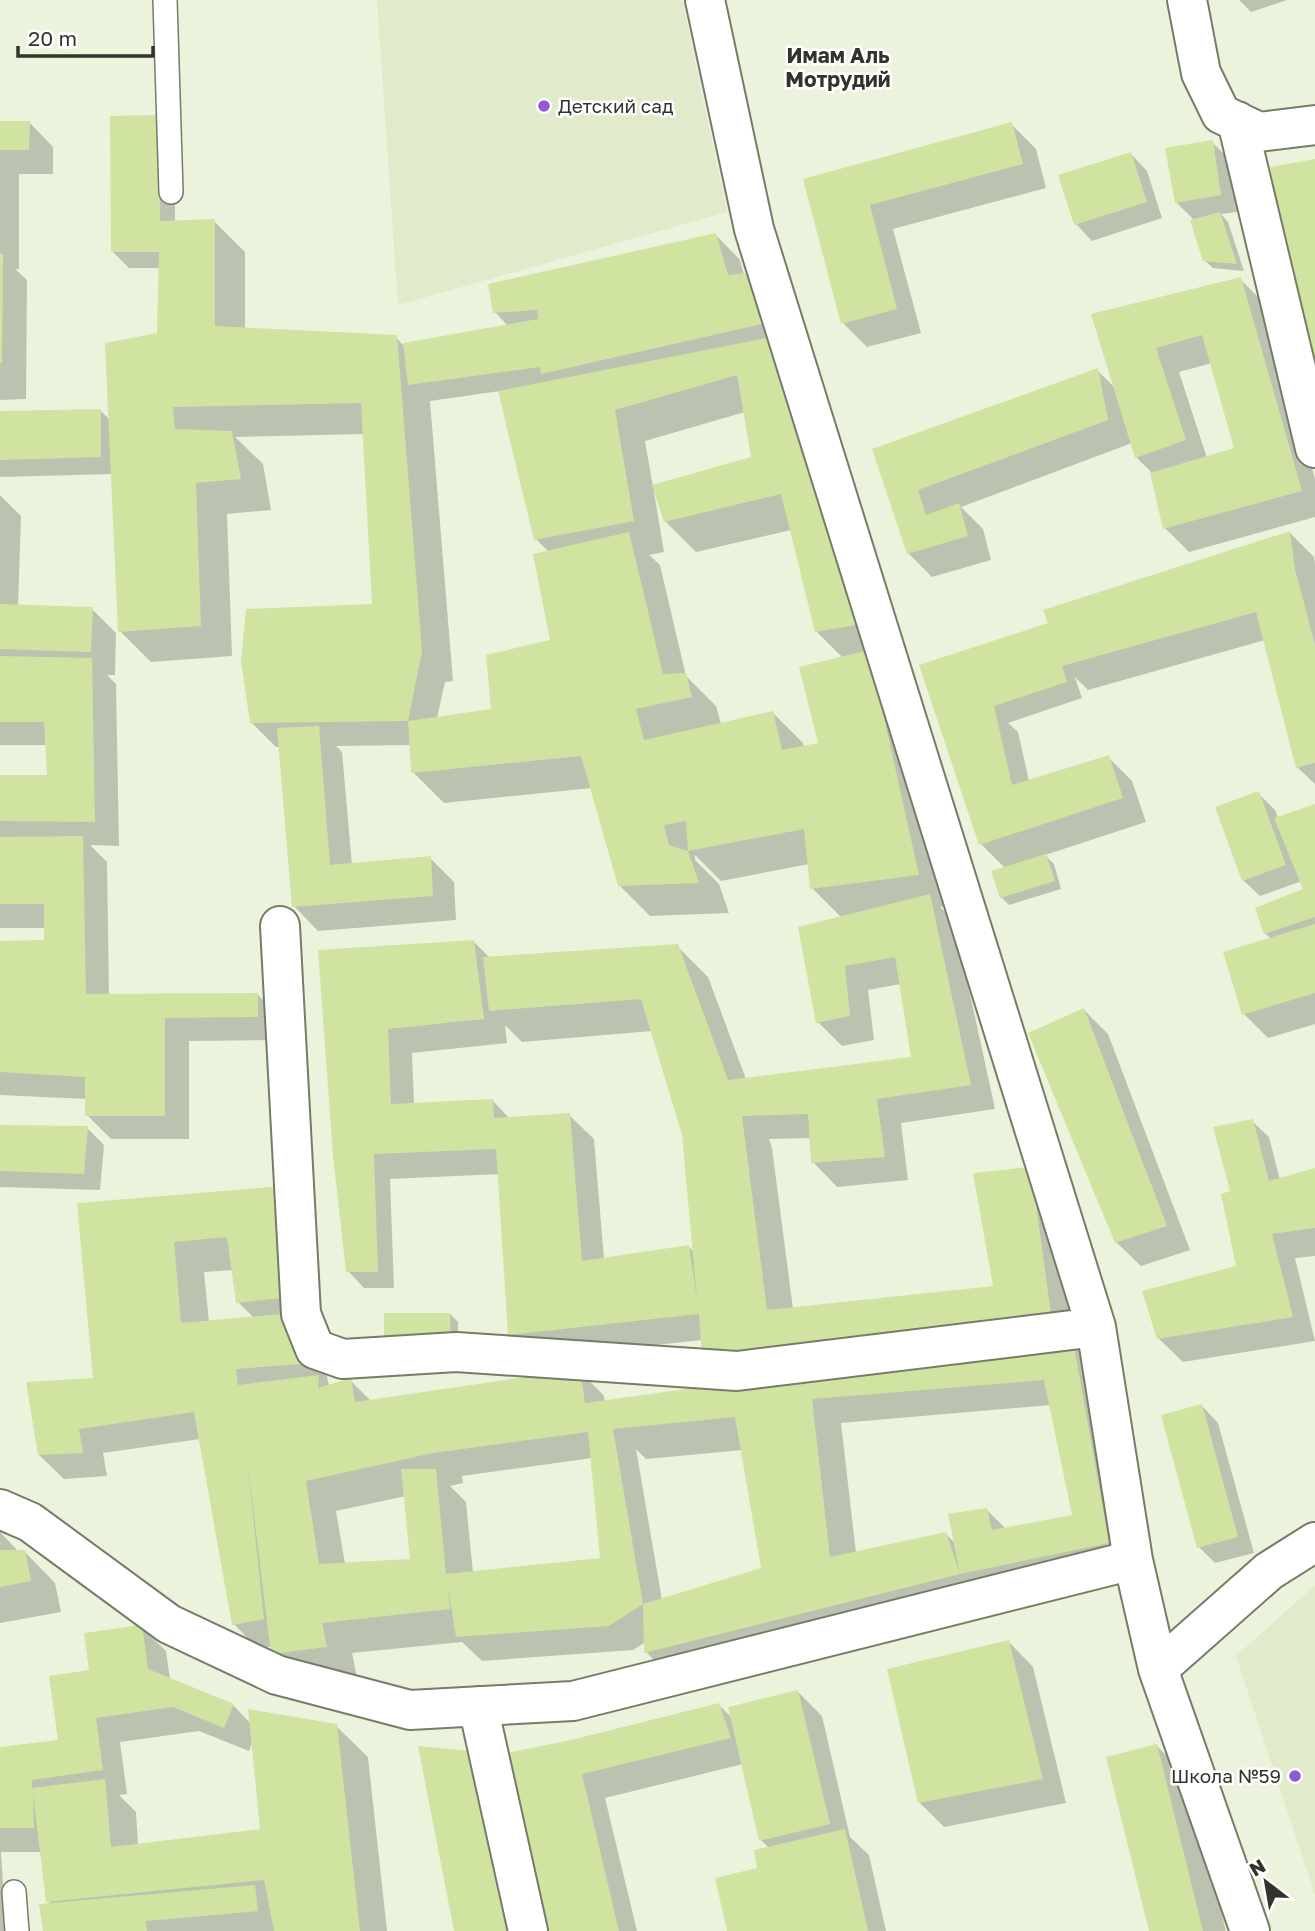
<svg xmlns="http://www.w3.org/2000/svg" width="1315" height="1931" viewBox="0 0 1315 1931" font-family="'Golos Text',sans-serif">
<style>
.built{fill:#e1eacb}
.shadow{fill:#0003;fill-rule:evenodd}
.building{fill:#d1e3a1;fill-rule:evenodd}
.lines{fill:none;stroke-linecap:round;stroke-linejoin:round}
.service-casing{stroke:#767c68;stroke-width:26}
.minor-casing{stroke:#767c68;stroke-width:42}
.service{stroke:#fff;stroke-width:23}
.minor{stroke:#fff;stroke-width:38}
.poi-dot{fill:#8e5bd4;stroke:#fff;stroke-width:2.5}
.labels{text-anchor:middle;stroke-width:5;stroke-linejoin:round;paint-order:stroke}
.poi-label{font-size:19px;fill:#32342c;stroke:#fff;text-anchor:start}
.neighbourhood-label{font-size:21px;font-weight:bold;fill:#32342c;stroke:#fff}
</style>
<rect width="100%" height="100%" fill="#ecf3dc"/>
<path class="built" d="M377,0H682L727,212L398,305Z
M1315,1585V1895L1236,1656Z"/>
<path class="shadow" d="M1239,0H1287L1251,12Z
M0,122H29L53,147V174H19V269H15L27,280L26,399L0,400Z
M1011,124L1036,149L1046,188L893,229L921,333L867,347L843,323L805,180Z
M175,133V222L214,221L245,252V329L396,337L403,345L508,326L495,312L716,235L740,260L744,275L753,273L949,906L940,907L954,920L995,1109L901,1123L908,1180L837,1187L813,1162L812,1138L769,1139L772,1148L793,1309L995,1287L975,1175L1061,1200L1082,1352L1078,1353L1097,1372L1132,1567L677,1683L646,1652V1642L633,1650L482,1661L462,1642L352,1653L357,1677L304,1684L273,1653L272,1646L258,1649L234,1624L200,1439L103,1453L107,1476L64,1479L39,1455L95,1380L79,1205L281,1188L304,1263L329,1386L350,1380L371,1401L580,1371L604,1396L605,1402L734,1384L702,1340L534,1358L510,1334L500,1174L390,1179L394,1288H364L348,1271L320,952L474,942L490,958L677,946L708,977L746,1079L913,1058L901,984L868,990L874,1040L842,1046L818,1022L842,918L812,888L809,864L721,881L695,855V860L719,884L729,913L650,916L619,885L592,788L444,803L413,772L411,745L336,746L342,752L352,865L430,858L454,882L456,920L318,931L294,906L281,747H276L251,722L374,606L365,434L235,437L263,464L271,510L227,514L232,656L151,662L120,631L113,474L0,477V413L100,410L110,420L158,334L160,268H129L113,252ZM500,391L536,539L549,552L554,645L493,710L437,718L445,682L453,681L430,401ZM745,412L753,458L653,487L645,441ZM656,491L665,521L696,552L791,530L817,632L843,658L820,744L804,748L803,743L772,712L721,724L716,706L686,676L660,565L649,555L664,552L654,492ZM505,1025L522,1042L652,1031L684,1135L695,1253L689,1247L604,1259L594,1139L569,1115L510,1119L493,1101L414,1104L412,1053L507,1043ZM234,1270L238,1302L254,1318L209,1322L204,1272ZM1051,1405L1074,1516L1006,1529L987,1510L956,1544L946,1534L856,1553L841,1423ZM636,1449L646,1459L743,1450L763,1569L662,1600ZM592,1458L602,1560L473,1573L466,1502L450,1486L463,1483L462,1476ZM406,1496L412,1561L345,1564L336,1511Z
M1212,142L1229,159L1237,212L1221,214L1228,222L1244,271L1213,268L1204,260L1195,221L1176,202Z
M1131,154L1147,171L1162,218L1092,241L1076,224Z
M1240,279L1265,304L1315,479V517L1189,552L1165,528L1152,473L1137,458L1132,443L961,507L983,529L991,560L932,577L908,553L874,450L1097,370L1115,388L1093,316ZM1212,363L1236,449L1207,458L1179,372Z
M0,495L21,516L18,606L92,609L116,633L115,675H107L116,684L119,846L90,845L107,862L109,995H258L282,1019V1040L189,1041V1139H111L87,1115V1099L0,1095V943L46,942V928H0V777H48L47,745H0Z
M1290,533L1314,557L1315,565V784L1297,767L1265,640L1088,690L1075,677L1082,698L1008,723L1018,732L1029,781L1108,757L1132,781L1146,822L1045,855L1054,864L1061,889L1009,905L1001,897L1005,868L981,844L922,666L1050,624Z
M1259,794L1275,810L1278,818L1315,806V1024L1268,1038L1244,1014L1271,939L1265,933L1305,890L1302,881L1260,896L1243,880Z
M1084,1010L1108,1034L1190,1250L1141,1266L1116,1242Z
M1252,1121L1269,1137L1280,1180L1315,1170V1256L1295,1258L1315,1341L1183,1362L1158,1338L1238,1267L1234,1192Z
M0,1127L87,1128L104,1145L100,1190L0,1187Z
M450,1314L458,1322V1351L394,1352Z
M1202,1406L1218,1423L1254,1553L1215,1563L1199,1547Z
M0,1532L19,1552L24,1551L55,1583L61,1612L0,1623Z
M141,1627L166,1651L170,1679L233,1705L251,1724L336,1726L368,1757L387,1931H45L52,1905L48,1901L42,1852H1L6,1931H0V1749L60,1741L91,1672ZM199,1731L249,1751L253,1740L262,1830L138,1845L136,1812L119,1795L127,1794L120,1742Z
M1009,1642L1033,1667L1066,1803L944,1827L919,1802Z
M798,1692L822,1716L850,1837L869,1855L886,1931H729L769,1848L761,1840L743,1764L605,1798L637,1931H456L504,1777L572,1741L718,1704L732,1718Z
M1157,1746L1188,1777L1226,1931H1150Z"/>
<path class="building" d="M159,115L160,221L215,219V326L397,335L422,651L408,721L491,709L486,655L550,640L533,554L629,532L663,674L686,673L692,697L636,709L644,740L773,711L782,750L818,743L799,667L869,650L919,875L810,889L804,829L688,851L686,821L664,825L669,845L688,851L699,883L618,886L581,756L411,773L408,721L250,723L241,661L246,609L372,604L361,403L173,407L175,429L232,431L241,479L196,483L201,626L118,632L105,343L157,333L159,252H111L110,116Z
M0,121H30L29,150H0Z
M1012,122L1023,164L870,205L897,309L841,324L803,179Z
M1213,140L1221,195L1175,203L1165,148Z
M1131,152L1147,202L1074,225L1058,175Z
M1315,159V387L1295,316L1270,167Z
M1220,212L1237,264L1203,261L1190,220Z
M716,233L728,275L753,272L762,324L541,374L540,367L408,385L403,343L538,319L537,310L493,313L488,284Z
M0,254H3L2,363H0Z
M1241,277L1302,491L1163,529L1150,473L1234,448L1202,335L1156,348L1186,440L1135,458L1091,314Z
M771,337L856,625L815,632L781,494L664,522L652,485L751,457L737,375L615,410L634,521L534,540L498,391Z
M1098,368L1108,420L918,490L926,515L959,503L968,536L907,554L872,449Z
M101,409V457L0,460V411Z
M1290,531L1295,569L1315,645V763L1296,768L1256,612L1062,666L1067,682L994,706L1012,785L1109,755L1123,798L979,845L919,665L1048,623L1043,610Z
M0,604L93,607L91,652L0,649Z
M0,656L92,658L95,822L0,821V775H47L44,722H0Z
M319,726L330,865L431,856L433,896L292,907L277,728Z
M1259,791L1286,865L1242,881L1215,807Z
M1315,804V917L1264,934L1255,908L1303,889L1274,818Z
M83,836L86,994L258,993V1017L165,1018V1116H85V1077L0,1072V941L44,940V904H0V837Z
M1046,854L1055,881L1000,898L991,871Z
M930,894L971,1085L877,1099L885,1157L811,1163L808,1114L742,1116L767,1310L993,1286L973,1173L1031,1167L1052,1322L702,1355L699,1314L508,1335L496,1149L374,1154L378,1272H346L333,1156L318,950L474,940L484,1019L388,1029L391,1104L493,1099L494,1118L570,1113L582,1261L689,1245L697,1300L682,1135L641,999L489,1011L483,957L678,944L728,1080L911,1057L895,957L845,966L850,1016L816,1023L798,927Z
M1315,924V993L1242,1015L1223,952Z
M1084,1008L1167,1226L1115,1243L1028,1033Z
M1253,1119L1269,1181L1315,1168V1228L1272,1234L1293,1317L1157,1339L1142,1291L1236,1266L1221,1194L1230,1191L1213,1127Z
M0,1125L88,1126L84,1174L0,1171Z
M282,1186L292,1297L236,1303L227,1237L174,1242L181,1323L292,1313L300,1364L236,1369L238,1385L319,1375L318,1388L351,1378L355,1402L580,1369L585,1403L809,1372L1074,1346L1109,1543L960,1574L644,1653L643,1604L609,1626L456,1637L448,1587L450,1609L322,1623L327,1647L271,1654L247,1458L264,1619L232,1625L194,1412L79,1429L83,1453L38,1455L26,1382L93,1378L77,1203ZM1044,1380L1072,1515L992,1530L987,1508L948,1514L960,1574L946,1532L830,1557L812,1399ZM735,1417L761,1568L643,1604L613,1429ZM588,1432L600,1558L446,1574L436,1469H401L410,1559L319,1564L306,1481L433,1453Z
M384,1313H450L451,1344L384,1345Z
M1202,1404L1238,1537L1197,1548L1161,1415Z
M0,1550H25L31,1581L0,1587Z
M142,1625L148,1669L234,1704L224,1728L173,1707L96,1718L103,1770L32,1780V1788L105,1779L111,1847L260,1829L248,1709L337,1724L360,1931H274L264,1880L46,1902L33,1793L34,1828H0V1747L58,1740L49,1676L89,1670L84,1633Z
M1009,1640L1043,1779L918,1803L887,1669Z
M798,1690L830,1824L759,1841L728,1707Z
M719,1703L731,1738L582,1774L619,1931H539L497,1755L571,1740Z
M1157,1744L1203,1931H1149L1106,1757Z
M418,1746L481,1752L523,1931H454Z
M845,1829L868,1931H727L715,1878L757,1868L754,1850Z
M255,1885L258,1911L146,1921L147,1931H43L39,1904Z"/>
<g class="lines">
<defs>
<path id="service" d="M165,0L171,192
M14,1892L17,1931"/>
<path id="minor" d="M705,0L754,229L1096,1327L1133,1560L1158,1669L1250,1931
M1187,0L1201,73L1221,114L1259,132L1315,125
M1237,121L1315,448
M280,926L301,1314L315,1349L343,1359L456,1352L737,1371L1096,1327
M0,1509L30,1522L169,1624L277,1675L410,1710L573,1701L1133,1560
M1158,1669L1269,1571L1315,1542
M478,1706L528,1931"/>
</defs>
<use href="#service" class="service-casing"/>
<use href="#minor" class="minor-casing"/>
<use href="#service" class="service"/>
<use href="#minor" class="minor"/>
</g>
<g class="poi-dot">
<circle cx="544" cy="106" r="7"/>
<circle cx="1295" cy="1776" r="7"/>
</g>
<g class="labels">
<g class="poi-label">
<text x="558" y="113">Детский сад</text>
<text x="1281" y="1783" text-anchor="end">Школа №59</text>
</g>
<g class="neighbourhood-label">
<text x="838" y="63">Имам Аль<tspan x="838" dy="24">Мотрудий</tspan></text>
</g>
</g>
<g transform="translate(1266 1882) rotate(329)" stroke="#ffffff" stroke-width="5" paint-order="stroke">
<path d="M0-5L12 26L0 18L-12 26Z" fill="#32342c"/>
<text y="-10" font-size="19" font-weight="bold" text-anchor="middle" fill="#32342c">N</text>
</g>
<path d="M18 46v10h135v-10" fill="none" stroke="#32342c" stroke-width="3.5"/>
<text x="28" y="46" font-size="21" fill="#32342c" stroke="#ffffff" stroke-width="5" paint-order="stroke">20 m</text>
</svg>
